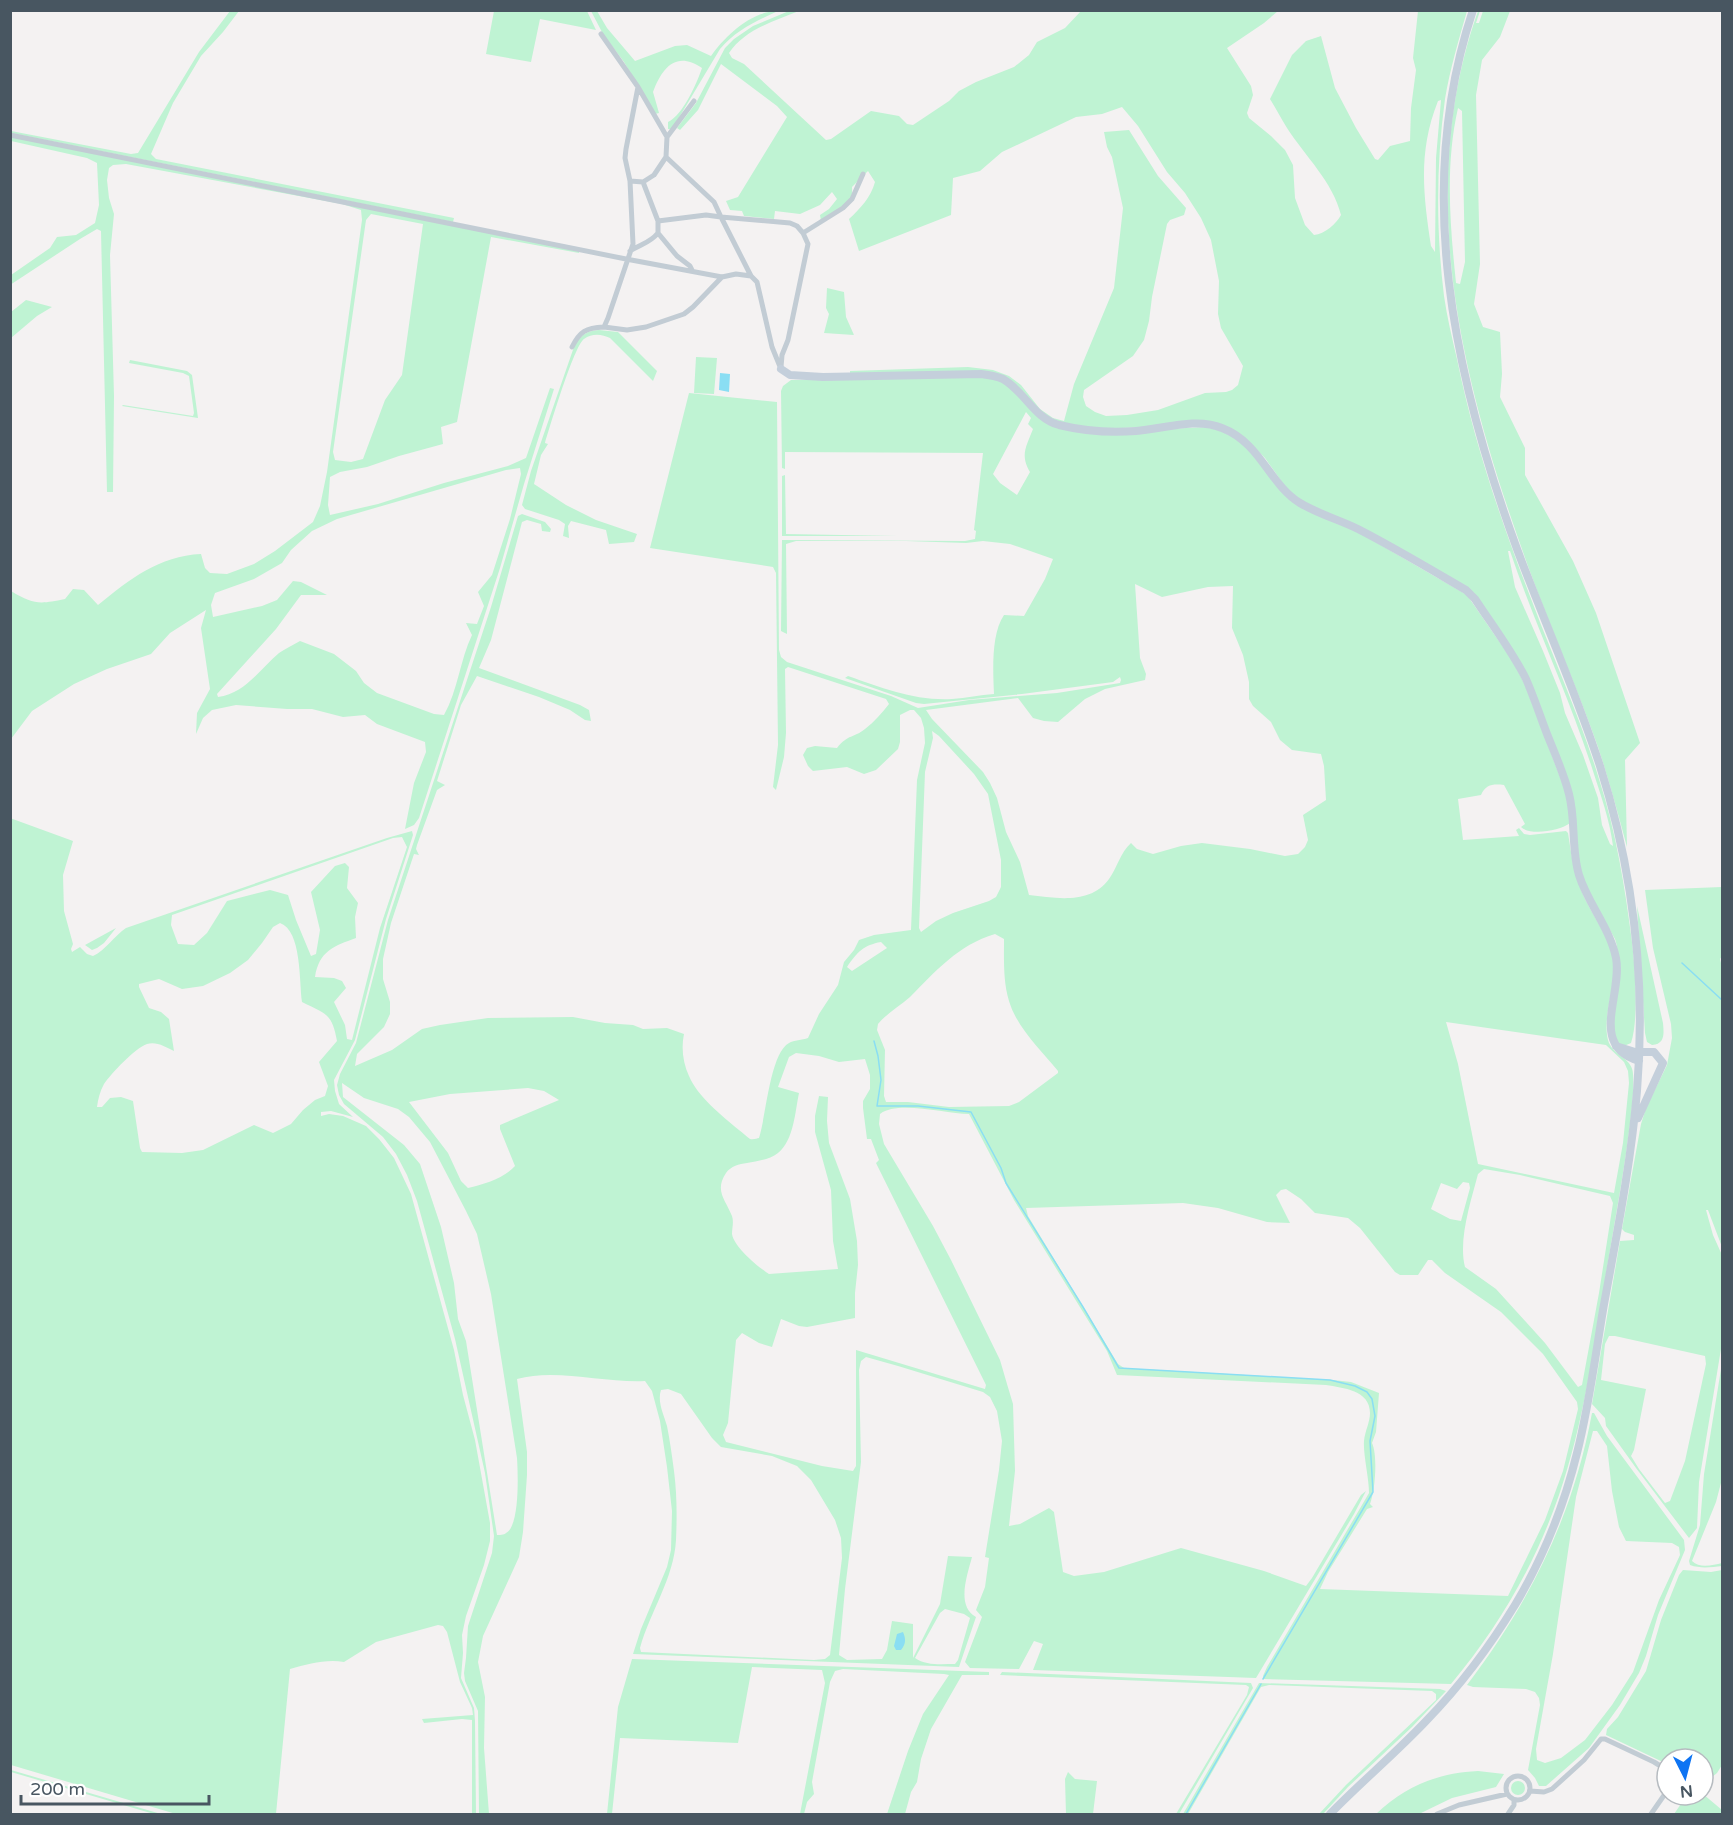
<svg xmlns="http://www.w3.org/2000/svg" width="1733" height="1825" viewBox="0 0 1733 1825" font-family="'Varela Round',sans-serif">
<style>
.green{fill:#bff3d3;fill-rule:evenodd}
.water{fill:#8adef3}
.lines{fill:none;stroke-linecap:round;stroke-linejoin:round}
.stream{stroke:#8adef3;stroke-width:1.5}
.street{stroke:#c2ccd4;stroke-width:5}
.secondary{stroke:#c4cfdb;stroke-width:8}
</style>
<rect width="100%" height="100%" fill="#f4f2f2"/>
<path class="green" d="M230,11H239L223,32L201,56L173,103L151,154L156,159L454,218L453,222L11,133V131L131,154L138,153L199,52Z
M494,11H587L596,30L540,19L531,62L486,54Z
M591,11H597L607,28L635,61L675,46L687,45L711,56C725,36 751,11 778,11C756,21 736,30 720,49L674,126L672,129H668V122C683,115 697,83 702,68C676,50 662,68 653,92L659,113L655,114L624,62L603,34Z
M789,11H799C774,21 744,30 729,53L732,58L744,64L826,140L831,139L871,111L899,116L907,124L913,125L949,101L959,91L976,82L1014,67L1029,55L1037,42L1065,28L1081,11H1278L1264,23L1227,48L1251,86L1253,95L1247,113L1249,118L1271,136L1285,150L1293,165L1295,198L1305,225L1314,235C1325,234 1336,224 1341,215C1333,182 1305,156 1287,128C1281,118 1276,109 1270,99L1292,55L1306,41L1321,36L1335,88L1356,128L1375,159L1378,160L1390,146L1410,141L1411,108L1416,70L1413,58L1418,11H1467C1459,39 1450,69 1445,99C1436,164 1436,231 1444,296C1447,317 1452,338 1457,359C1474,443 1502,524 1533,604C1555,662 1581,720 1599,779C1616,832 1625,887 1632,942C1635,967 1639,1019 1631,1043L1624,1046L1618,1044L1613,1030L1617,946L1615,939L1586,888L1576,852L1575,815L1531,684L1476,597L1307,504L1289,492L1265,458L1254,447L1221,424L1098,429L1065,424L1046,416L1002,376L850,374V371L968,367L993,370L1009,376L1021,385L1040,409L1053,418L1064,421L1074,384L1114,288L1123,208L1112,157L1107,147L1104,132L1129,130L1158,176L1186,208L1184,215L1170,220L1167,224L1152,297L1149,321L1144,340L1133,356L1084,390L1083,397L1086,406L1095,412L1106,416L1127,415L1158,410L1205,393L1226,392L1232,390L1238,385L1243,366L1221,328L1218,314L1219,281L1211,240L1201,218L1185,193L1167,172L1138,126L1122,107L1102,114L1076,117L1002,152L980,171L953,178L951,215L859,251L849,219C860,209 871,197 875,182L868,171L852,187C854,208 837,212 821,221L820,215L829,209L837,199L832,192L820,205L800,214L775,211L774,219L744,216L742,211L730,210L726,201L738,197L787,117L777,106L721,64L698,110L680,130L677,128L696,103L725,48L734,39L753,26ZM1441,100L1436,158L1435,252L1431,246C1423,194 1418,151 1438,101ZM1508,551H1510C1535,625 1569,696 1593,771C1601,796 1610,821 1613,846L1610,844L1602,825L1598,798L1583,755L1565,713L1560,693L1543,651L1515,587Z
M1478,11H1480L1476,23H1479L1483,11H1510L1500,37L1482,60L1476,95L1480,264L1474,304L1483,327L1500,332L1502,374L1500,397L1525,448V475L1573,561L1596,613L1640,743L1625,760L1627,847C1618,814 1609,780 1598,747C1578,690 1553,634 1532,577C1466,397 1411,200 1478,11ZM1458,108L1462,111L1465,262L1460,284L1456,283C1450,225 1445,165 1458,108Z
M11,136L579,251V253L491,237L457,422L441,427L443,444L399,456L367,467L340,472L330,477L328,505L330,515L378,504L444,483L508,466L526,458L550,388L554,389L524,484L500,568L419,818L414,825L405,829L414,783L426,752L425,742L377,724L365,715L343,717L312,709H287L236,705L212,710L203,718L196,734L197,713L210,689L201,628L206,610L170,633L151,654L107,669L74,684L32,711L11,739V591C34,605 40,604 65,599L73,589L84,590L98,605C130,579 159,556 201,554L205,568L210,573L227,574L254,564L275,551L313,522L320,506L327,472L362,220L361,210L342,204L126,164L113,165L109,168L107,180L109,198L114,214L110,255L114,396L113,492H107L101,231L97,229L80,239L10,285L11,275L50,248L57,237L76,235L95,223L99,205L97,163L87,158L11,141ZM371,214L423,224L402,375L385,400L363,459L351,462L335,460L333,452L366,220ZM520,468L521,474L510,519L492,575L478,592L484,606L477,624L466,623L472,635C460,660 458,690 444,715L434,714L377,693L364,683L356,671L334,654L300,641C293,645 285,649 279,653C260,669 245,694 218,697L217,694L276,629L301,595H327L301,582L293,581L277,600L262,606L213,617L211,605L215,593L254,579L282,563L291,550L312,531L337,519L506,470Z
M827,288L844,292L846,317L854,335L824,333L829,314L826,308Z
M26,300L52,307L37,316L11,338V312Z
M599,330L618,332L657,371L653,381L610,338C602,334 592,333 584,339C574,346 550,426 545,443L548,444L541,455L534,484L566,505L596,520L637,534L634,542L609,544L606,530L571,521L568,526L569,538L563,536L565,524L559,520L525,509L522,505L531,471L575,344C582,334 587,331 599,330Z
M696,357L717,358L714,394L694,393Z
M130,360L187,371L192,375L198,418L122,406L123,405L193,416L194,413L189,376L183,373L129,363Z
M988,377L1002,382L1015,391L1042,420L1089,433L1206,427L1218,430L1234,437L1248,448L1286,495L1360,533L1467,595L1512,660L1525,685L1568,798L1570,823C1560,831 1530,836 1521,827L1525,824L1504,785C1493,784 1486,784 1481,795L1458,799L1463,840L1519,836L1516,830L1519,828L1524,834L1530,835L1566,831L1568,833C1571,851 1573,870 1580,887C1589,913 1612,937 1614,966C1615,988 1601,1022 1609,1043C1615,1056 1633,1059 1633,1074C1634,1091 1632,1108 1630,1124C1625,1166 1617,1208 1610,1250C1596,1332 1586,1417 1559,1495C1535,1565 1498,1628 1451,1684L1264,1679L1263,1676L1267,1667L1369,1493C1369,1478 1363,1454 1364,1441C1365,1431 1370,1422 1370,1413C1370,1390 1343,1388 1326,1385L1117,1375L1107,1351L1014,1200L969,1114C946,1114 898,1100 880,1114L879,1124L884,1144L933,1226L951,1260L1000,1360L1007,1384L1013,1404L1015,1471L1009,1526L1020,1524L1049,1508L1054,1512L1063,1572L1074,1576L1104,1572L1181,1548L1264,1571L1306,1586L1312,1578L1361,1495L1366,1491L1354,1514L1256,1678L1033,1670L1043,1644L1034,1641L1019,1669L970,1668L965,1662L982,1617L976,1610L985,1587L989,1558L985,1557L999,1470L1002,1441L997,1411L990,1397L983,1392L898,1366L866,1357L861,1361L859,1370L861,1462L845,1589L839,1655L847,1660L882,1659L887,1650L892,1621L913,1624V1658L940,1604L948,1556L972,1557C967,1576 956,1606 976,1617L959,1667L633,1654L641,1629L667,1567L671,1550L672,1511L667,1467L660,1421L652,1391L645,1381C604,1383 555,1368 517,1379L527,1452V1475L523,1532L519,1557L483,1636L478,1662L485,1697L484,1748L489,1814H479L478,1711L465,1681L464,1673L466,1658L468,1626L492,1553L494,1536L485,1473L455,1339L417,1201L407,1175L396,1154L383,1137L344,1104L339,1095L337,1085L340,1074L356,1043L388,920L491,607L518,516L522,514L545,522L551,529L550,532L542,531L541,524L527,520L522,522L491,640L479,668L580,705L589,710L591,721L585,720L570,710L539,697L477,676L461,705L437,781L445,785L437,790L417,845L416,849L419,855L414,854L391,923L383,959V979L390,1002V1014L384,1027L357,1054L355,1066L392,1050L422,1029L440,1025L488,1018L573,1017L605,1023L633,1025L643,1029L667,1028L684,1034C681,1048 683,1063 689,1076C698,1097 721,1115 739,1130C742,1132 747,1137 750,1139C754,1140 757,1138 759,1138C766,1117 770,1053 789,1043C794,1040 802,1040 808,1038L819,1014L838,985L844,962L854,950L859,940L874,935L911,930L917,780L925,743L924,728L921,718L914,710H910L900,715V742L898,749L876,770L864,774L847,767L813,771L808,766L803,755L807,748L815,746L837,748C848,734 854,738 865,729C874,722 882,713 889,704L886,699L788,667L785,669L786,733L784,757L776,790L773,787L778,745L776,573L773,567L650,548L689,393L777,402L779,650L781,657L787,662L891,696L918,708L969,700L1057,693L1120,683L1121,680L1120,677L1113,682L1022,694L924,704L916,703L845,678L848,676C882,688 915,701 952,699C966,698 980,695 994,694C993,671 991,634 1004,615L1024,616L1045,579L1053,559L1010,544L983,541L966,543L906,541H796L786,544L787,634L781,631L782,540L965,541L975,539L976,531L974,530L983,453L785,452V469L782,468L781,391L783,386L791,380ZM1026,412L1031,418L1028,424L1033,429C1026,447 1020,455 1030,472L1017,495L1000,483L993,474ZM1135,584L1162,597L1208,587L1233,586L1232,628L1243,655L1249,682V699L1253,706L1271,722L1280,740L1292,750L1321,754L1324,766L1326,800L1303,815L1308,840L1305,847L1298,854L1285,856L1250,849L1202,843L1181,846L1153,854L1137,849L1131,843C1120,853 1117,868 1109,879C1090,905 1056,898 1029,895L1020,862L1006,832L997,798L990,783L983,772L932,719L926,710L1018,698L1033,718L1044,721L1058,722L1085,699L1105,689L1145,680L1146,674L1140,658ZM932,731L939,736L974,774L988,794L1001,860V887L996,897L989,901L953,913L936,921L921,932L919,928L925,772L933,738ZM995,934L1004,939C1004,960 1003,981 1009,1001C1017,1028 1041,1050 1058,1071V1073L1019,1102L1009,1106L949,1107L908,1102H886L884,1096L885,1050L877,1030L878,1024C887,1013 900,1006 910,997C936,971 958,945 995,934ZM881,942L887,948L852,971L847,967C857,952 864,945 881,942ZM1446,1022L1606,1045L1624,1062L1628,1071L1629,1083L1623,1143L1614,1193L1478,1164L1458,1064ZM796,1053L819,1056L839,1062L865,1059L870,1075V1089L863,1101V1108L867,1139H871L879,1160L876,1163L986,1385L985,1389L856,1350V1466L853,1471L822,1466L726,1442L723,1435L728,1423L736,1340L742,1333L759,1343L772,1347L781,1319L799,1326L807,1327L855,1318V1293L858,1265L857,1241L850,1199L829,1143L827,1121L828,1097L819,1096L815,1116V1132L831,1190L833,1241L838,1269L769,1274C758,1267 734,1247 732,1234C732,1228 734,1222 732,1216C726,1200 714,1191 726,1173C731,1166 739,1164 747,1163C757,1161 769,1160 778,1153C794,1140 795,1112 799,1093L778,1087L789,1057ZM342,1083L364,1098L398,1109L409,1117L430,1142L466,1211L477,1234L491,1294L517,1458C518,1473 520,1526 506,1533C504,1535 499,1535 497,1535L466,1341L458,1319L454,1283L441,1227L420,1164L404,1145L343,1097ZM528,1088L544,1091L559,1100L500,1125V1129L515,1166C503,1179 484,1184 468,1188L461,1181L448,1153L409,1102L450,1094ZM1484,1169L1520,1175L1610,1196L1613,1203L1599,1293L1582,1385L1578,1387L1545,1343L1496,1289L1465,1267C1458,1240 1471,1201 1478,1174ZM1463,1182L1469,1183L1470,1188L1461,1221L1450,1219L1431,1209L1441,1183L1457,1189ZM1286,1189L1301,1199L1315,1213L1348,1218L1360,1228L1395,1272L1400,1275H1418L1428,1260H1432L1445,1273L1501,1312L1543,1354L1577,1402L1578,1409L1563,1471L1545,1520L1508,1596L1320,1589L1328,1572L1367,1509L1373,1507L1370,1504C1375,1491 1378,1456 1372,1443L1376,1432L1379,1393L1351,1382L1333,1380L1124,1368L1118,1364L1028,1216L1026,1208L1183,1203L1218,1208L1267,1222L1290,1223L1276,1195L1281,1190ZM668,1389L681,1394L712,1438L721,1447L772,1456L797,1466L811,1480L835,1520L841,1538L842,1558L830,1655L825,1659L814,1660L641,1652L640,1648C650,1612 674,1578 676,1540C677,1517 677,1494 674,1471C672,1456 670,1441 667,1426C664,1415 657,1402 661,1390ZM945,1609L964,1614L970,1618L958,1660L955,1664C942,1664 926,1666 915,1658L940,1613Z
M785,475L786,534L897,536H782V476Z
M10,818L73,841L63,875L64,911L73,944L71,949L72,952L80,947L87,954L93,956C106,950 114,936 126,928L387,838L412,831L413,835L386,919L355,1040L334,1080L335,1091L339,1104L353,1117L331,1111L321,1112V1116L329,1114L343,1116L366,1126L379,1139L394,1158L411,1194L454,1350L463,1395L475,1440L490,1523V1541L484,1565L466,1616L462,1635L463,1653L461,1678L474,1708L475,1721L476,1814H472V1720L462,1719L424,1723L422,1719L473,1715L472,1708L460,1682L447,1632L443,1626L438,1625L376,1642L344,1662C326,1659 308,1664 290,1669L276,1814H176L11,1765ZM402,837L407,847L380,928L352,1040L347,1039L345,1025L334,1002L346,988L342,981L334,978L315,977C319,951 334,946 356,938L355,917L358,903L347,888L349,867L345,863L335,866L311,892L320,930L316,954L311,956L296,920L288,895L270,890L227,901L207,933L194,945L178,944L171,925L172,915L393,838ZM280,923C302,931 299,981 302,1002C326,1014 332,1013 337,1041L319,1062L328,1086L325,1096L315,1100L303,1110L291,1124L273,1133L254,1125L203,1150L182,1153L142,1152L140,1148L133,1101L121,1097L110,1098L102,1107H97C98,1099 100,1091 104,1084C111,1074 135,1048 147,1044C156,1041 166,1047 174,1051L169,1019L161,1012L149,1008L139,987V984L159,979L182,989L203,986L230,973L248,960L262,943L273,927Z
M1722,887V956L1720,959L1722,967V1247L1708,1210H1706L1713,1235L1722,1255L1721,1349L1699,1482L1697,1528L1689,1538L1636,1468L1606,1426L1605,1418L1592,1404L1620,1241L1634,1240V1235L1625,1232L1622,1229L1641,1124L1646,1108L1667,1065L1672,1038L1671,1024L1653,948L1645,890ZM1609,1336H1615L1705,1356L1706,1364L1685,1461L1670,1501L1665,1503L1639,1469L1631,1456L1634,1450L1646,1389L1601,1380L1605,1344Z
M1637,906L1663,1023C1664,1034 1665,1044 1652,1045L1647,1042L1645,1033Z
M116,928L104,943L97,948L92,950L85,945Z
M1722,1363V1479L1716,1502L1692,1561C1700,1569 1713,1565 1722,1563V1566C1712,1567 1701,1569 1690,1565L1689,1561L1700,1525L1704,1474Z
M1592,1413H1594L1607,1436L1684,1540L1685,1550L1658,1615L1646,1656L1639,1673L1620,1705L1589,1748L1546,1786H1539L1535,1778L1528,1770L1540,1705L1539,1698L1535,1692L1526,1689L1473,1687L1467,1685C1530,1602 1573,1516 1592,1413ZM1593,1431H1597L1607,1446L1612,1491L1619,1527L1626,1541L1672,1543L1679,1547L1680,1555L1659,1600L1633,1672L1612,1705L1585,1740L1561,1758L1545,1763L1537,1760L1536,1749L1553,1654L1576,1497Z
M1683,1570L1711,1572L1722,1570V1765L1717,1773L1703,1784V1759H1667V1764L1606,1735L1607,1729L1618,1717L1646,1671L1661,1620L1679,1575Z
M632,1659L989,1672V1675H962L931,1729L921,1759L917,1782L911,1792L905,1814H887L908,1751L923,1714L949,1675L944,1674L843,1669L835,1671L830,1682L812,1782L814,1794L807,1802L804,1814H800L825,1683L822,1670L752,1667L738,1743L620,1738L612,1814H607L618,1707Z
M1002,1672L1251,1683L1253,1688L1179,1814H1176L1247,1695L1249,1687L1246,1685L1000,1675Z
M1259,1683L1440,1689L1446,1691L1412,1727L1348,1787L1323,1814H1319L1346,1785L1436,1700V1694L1432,1691L1269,1685L1261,1687L1188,1814H1183Z
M10,1770H11L161,1814H154L11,1772Z
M1478,1771L1504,1774L1496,1787L1452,1798L1419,1814H1376C1405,1786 1438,1773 1478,1771Z
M1068,1772L1075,1779L1097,1781L1093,1814H1066L1065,1779Z
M1511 1788a7 7 0 1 1 14 0a7 7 0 1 1-14 0Z
M1703,1794L1722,1810V1814H1674L1683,1801L1677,1795Z"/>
<path class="water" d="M720,373L730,374L729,392L719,390Z
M903,1632C906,1639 906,1644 901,1650H896L894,1646L897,1634Z"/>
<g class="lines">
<path class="stream" d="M1682,963L1722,1000
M874,1041L878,1056L881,1080L877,1106H918L971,1112L1001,1168L1006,1183L1083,1307L1119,1368L1330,1380L1355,1386L1367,1392L1372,1399L1375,1416L1370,1441L1373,1492L1263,1679
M1186,1814L1261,1684"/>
<path class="street" d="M10,135L626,259L722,277L736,274L751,276
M667,137L694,101
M666,157L714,202L721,217L790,223L797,226L803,233
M630,181L625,158L626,149L638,87
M643,182L658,221V233L677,256L690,266L692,270
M658,221L706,215L721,217L751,276L757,282L772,347L781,369
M630,251C641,244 650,243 658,233
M604,327L627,330L646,327L684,314L693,307L722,277
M572,347C580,331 586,328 604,327L608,318L633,244L630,181L643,182L654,175L666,157L667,137L638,87L601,34
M781,367L782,355L788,340L808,244L803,233L843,208L852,199L863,174
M1506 1788a12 12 0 1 1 24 0a12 12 0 1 1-24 0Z
M1530,1791L1544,1792L1552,1789L1584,1760L1601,1739H1605L1654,1762L1667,1770
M1437,1814L1459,1805L1507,1794
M1508,1814L1514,1805V1800
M1651,1814L1667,1791"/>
<path class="secondary" d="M781,369L790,375L823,377L981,374C989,375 996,376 1003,379C1025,392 1034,418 1059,425C1084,431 1111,433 1136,431C1163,429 1196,417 1222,428C1261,443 1269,484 1300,503C1318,514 1340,520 1358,529C1395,548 1430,569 1466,590L1475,599C1492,625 1512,651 1526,679C1534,697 1540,716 1547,734C1555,754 1564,774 1569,794C1576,821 1571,849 1579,875C1588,904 1610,928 1616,958C1623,994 1588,1046 1639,1061
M1616,1046L1635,1052H1654L1663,1063L1638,1118
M1330,1814C1361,1782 1396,1753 1427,1720C1461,1685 1490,1646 1515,1605C1543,1558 1564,1506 1577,1453C1589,1406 1595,1358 1603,1310C1616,1238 1631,1164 1637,1091C1646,981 1633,870 1600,766C1576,692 1544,621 1517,549C1454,377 1413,189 1473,10"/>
</g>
<rect width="1733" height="1825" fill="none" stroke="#485661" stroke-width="24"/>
<g transform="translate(1685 1777) rotate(174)"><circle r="28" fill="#ffffff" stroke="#b6bbc0" stroke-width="1.5"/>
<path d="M0-4.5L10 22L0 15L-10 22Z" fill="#0e74f3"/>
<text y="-9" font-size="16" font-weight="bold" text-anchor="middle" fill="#485661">N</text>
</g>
<path d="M21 1795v9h188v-9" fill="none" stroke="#485661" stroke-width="3"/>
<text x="30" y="1795" font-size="18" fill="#485661" stroke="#ffffff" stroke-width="4.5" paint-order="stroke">200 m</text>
</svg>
